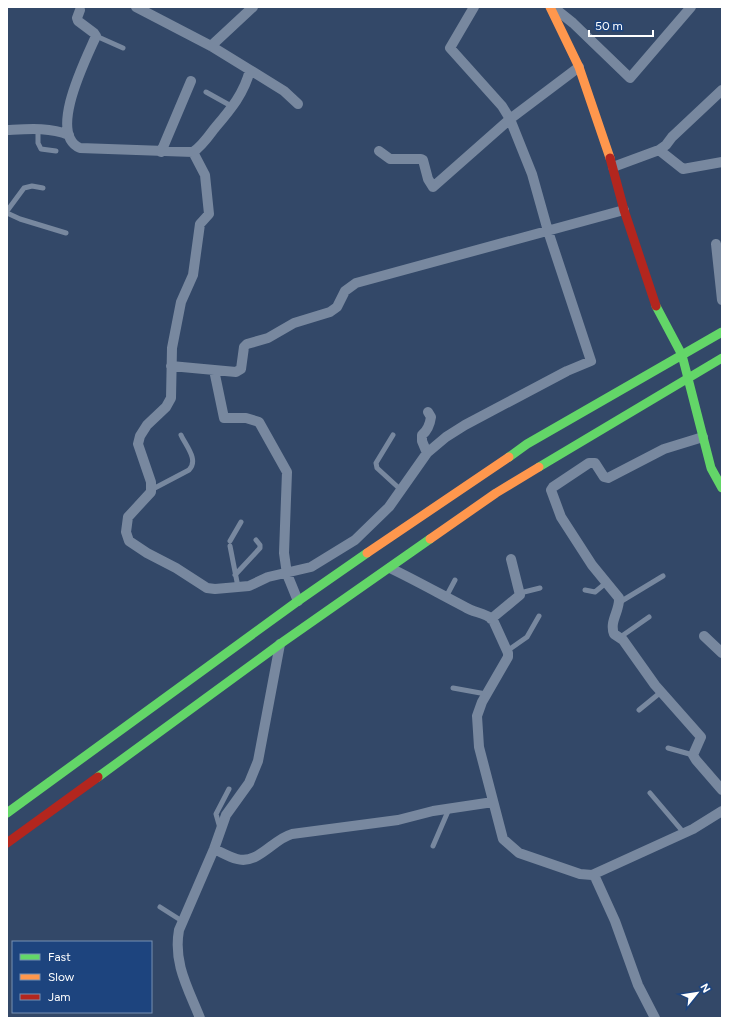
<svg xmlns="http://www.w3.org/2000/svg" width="729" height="1025" viewBox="0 0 729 1025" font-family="Figtree,sans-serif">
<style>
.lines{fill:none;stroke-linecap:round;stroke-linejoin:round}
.lane{stroke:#78889f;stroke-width:5}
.street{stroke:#78889f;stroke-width:10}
.fast{stroke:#63d668;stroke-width:9}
.slow{stroke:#ff974d;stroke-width:9}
.jam{stroke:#b3261e;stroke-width:9}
</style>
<rect width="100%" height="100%" fill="#334868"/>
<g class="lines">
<path class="lane" d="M96,36L123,48
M206,92L233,107
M38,129V143L41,149L56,151
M7,211L24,188L32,186L43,188
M7,213L20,219L66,233
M393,435L376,463L377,468L401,490
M151,490L189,470C199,460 186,446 181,435
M230,541L241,522
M230,546L238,587
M235,575L260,548V545L256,540
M585,590L595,592L607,582
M520,593L540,588
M446,597L455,580
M620,602L663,576
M619,638L649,617
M507,651L527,637L539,616
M453,688L486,694
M639,710L661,692
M668,748L693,755
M650,793L684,833
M220,828L216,814L229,789
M433,846L449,809
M160,907L182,921"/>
<path class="street" d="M553,7L573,23L630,78L691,7
M80,10L77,18L78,21L94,33L96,36C87,57 47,134 80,148L193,152C202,146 208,137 214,129C230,110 244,94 250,70L211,46L136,7
M211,46L253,7
M250,70L284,91L298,104
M7,130C28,129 49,127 69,135
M659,150L683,169L722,162
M379,151L390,159H421L423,160L428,179L433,187L510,119L579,67
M161,152L191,81
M193,152L205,175L209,214L200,224L193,275L181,302L172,348L171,398L166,407L147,425L140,436L138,444L151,482V492L128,517L126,532L129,541L147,553L176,568L207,588L215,589L249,586L268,577L311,567L355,540L389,507L427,453L446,437L465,425L567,371L591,361L548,231L532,174L510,119L502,106L450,48L474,7
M613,167L659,150L666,145L672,137L722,90
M716,244L722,300
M171,366L236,372L241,369L244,347L247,344L268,338L294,323L330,312L337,307L345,291L356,283L624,210
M214,370L224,418H246L259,422L287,472L284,553L287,574L298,601
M703,437L664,449L608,478L604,477L595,463H589L553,487L551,490L561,517L592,565L619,598C620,611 609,621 614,634L623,640L655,685L701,737L693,755L696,760L722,790
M427,453L422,441V435C427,431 430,424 431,417L428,412
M390,568C415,580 440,594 465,607C474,613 485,612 493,620L508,653V657L482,702L477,716L479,747L503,839L519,853L580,874L592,875L595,877L615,921L638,985L655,1018
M491,619L520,595L511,559
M704,636L722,653
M214,849C221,852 229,857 237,859C258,865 273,839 292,834L398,820L433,811L493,802
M592,875L693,829L722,811
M200,1018C188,988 173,963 179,930L214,849L226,815L249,783L258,761L280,644"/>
<path class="fast" d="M656,306L682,355L711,468L722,488
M509,457L527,444L722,332
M539,467L722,358
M98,777L280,644L430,539
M7,813L298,601L367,553"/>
<path class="slow" d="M550,7L579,67L610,158
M430,539L496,493L539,467
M367,553L509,457"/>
<path class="jam" d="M610,158L624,210L656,306
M7,843L98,777"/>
</g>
<rect width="729" height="1025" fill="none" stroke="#ffffff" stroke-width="16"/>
<rect x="12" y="941" width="140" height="72" fill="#1d447e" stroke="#778fb2"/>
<rect x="20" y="954" width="20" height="6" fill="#63d668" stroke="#778fb2"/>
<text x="48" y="961" font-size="12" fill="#ffffff">Fast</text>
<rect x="20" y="974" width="20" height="6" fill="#ff974d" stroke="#778fb2"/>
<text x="48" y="981" font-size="12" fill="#ffffff">Slow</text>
<rect x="20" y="994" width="20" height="6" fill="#b3261e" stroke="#778fb2"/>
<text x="48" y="1001" font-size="12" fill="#ffffff">Jam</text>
<g transform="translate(697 993) rotate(60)" stroke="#1d447e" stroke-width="3" paint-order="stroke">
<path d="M0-3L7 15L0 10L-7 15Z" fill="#ffffff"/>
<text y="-6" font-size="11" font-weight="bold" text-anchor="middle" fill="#ffffff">N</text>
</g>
<path d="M589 30v6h64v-6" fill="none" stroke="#ffffff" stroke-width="2"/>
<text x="595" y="30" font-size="12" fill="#ffffff" stroke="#1d447e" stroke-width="3" paint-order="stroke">50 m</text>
</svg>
